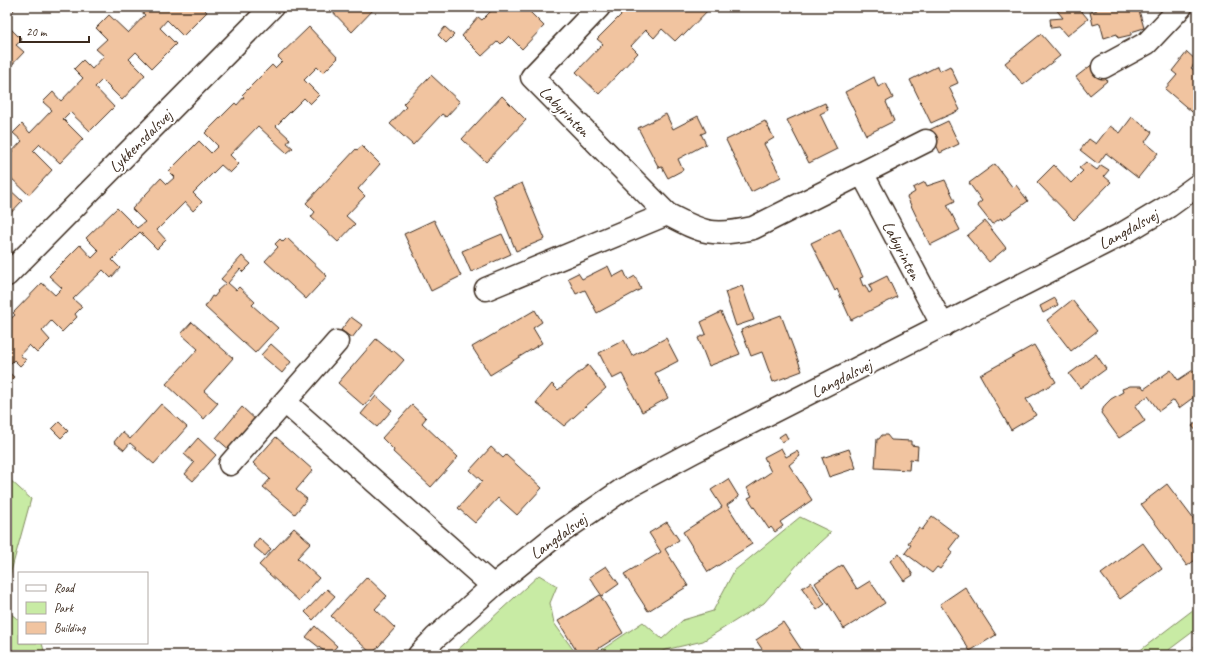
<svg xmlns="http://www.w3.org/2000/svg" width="1205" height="662" viewBox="0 0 1205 662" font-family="Caveat,sans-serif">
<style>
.green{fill:#c8eba4;stroke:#828a61}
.building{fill:#f1c4a0;stroke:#3b2a1e}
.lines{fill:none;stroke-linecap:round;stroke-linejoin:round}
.minor-casing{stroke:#3b2a1e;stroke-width:25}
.path{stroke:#3b2a1e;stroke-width:2.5;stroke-dasharray:3 3;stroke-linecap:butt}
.minor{stroke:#fff;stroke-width:22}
.labels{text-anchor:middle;stroke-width:4;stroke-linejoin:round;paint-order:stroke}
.street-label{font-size:17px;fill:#3b2a1e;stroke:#fff}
</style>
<rect width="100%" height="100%" fill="#fff"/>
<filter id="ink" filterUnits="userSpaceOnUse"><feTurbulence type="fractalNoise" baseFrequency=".025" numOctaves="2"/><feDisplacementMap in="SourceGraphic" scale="8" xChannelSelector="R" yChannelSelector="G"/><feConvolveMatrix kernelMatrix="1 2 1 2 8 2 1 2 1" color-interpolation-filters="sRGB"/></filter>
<g filter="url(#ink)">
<path class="green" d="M7,477L31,499L7,586Z
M800,517L831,532L805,556L764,603L703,641L665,650L655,655H594L643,622L662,639L683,620L713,611L734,571Z
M539,575L557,586L550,603L554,623L577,655H452Z
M1198,606V628L1162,655H1134Z
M7,611L19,620V643H42L45,655H7Z"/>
<path class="building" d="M7,7H17L7,17Z
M136,7H202L207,12L183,36L167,20L160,28L176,44L152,68L136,52L129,59L145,75L122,100L102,80L95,87L114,107L90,131L70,112L63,119L83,139L60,163L40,144L33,151L52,170L29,195L9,176L7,178V157L22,141L13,133L22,124L30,133L52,110L43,102L53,92L61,101L83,78L74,69L83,60L92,69L104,56L96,49L107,39L96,28L109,15L128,33L145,15Z
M328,7H376L352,32Z
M495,7H529L527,9L544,26L522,49L509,36L501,44L498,41L482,56L462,36L478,17L482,20Z
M629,7H637L643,12L647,7H711L684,35L682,34L675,41L662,29L654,38L646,30L631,46L638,53L599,94L576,72L603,44L597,39Z
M1057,7H1078L1088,19L1067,36L1059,27L1051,28L1050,19L1063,18L1055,8Z
M1096,7H1138L1144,28L1131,32V35L1118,38L1117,34L1104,38L1100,23L1093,25L1090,12L1097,10Z
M7,25L22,40L16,45L24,52L8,69Z
M309,27L338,58L323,73L317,67L304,80L319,95L310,104L304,98L276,126L290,139L287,143L293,148L287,153L258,126L230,155L239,164L230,173L221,165L193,193L202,202L193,211L185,202L157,230L166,240L157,249L140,232L112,260L120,268L111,278L103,270L73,299L82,307L75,314L77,317L62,332L51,321L42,331L50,340L37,353L29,345L20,355L26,360L20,366L14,360L7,367V322L15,315L13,313L42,283L55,295L62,288L49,276L80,245L92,258L99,251L86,238L117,208L137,228L145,222L132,209L161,178L167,184L175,177L169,171L199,141L211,153L218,146L205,133L235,103L237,105L244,97L242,95L272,65L275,68L282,61L278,57Z
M445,27L454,35L446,43L438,35Z
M1041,34L1060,56L1023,85L1005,63Z
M1187,52L1197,61L1191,68L1198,73V117L1165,89L1177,75L1172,71Z
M1094,63L1107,81L1090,95L1076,77Z
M938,66L940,71L950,66L958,83L949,87L960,110L931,123L910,80Z
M431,75L460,102L446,117L442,114L413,145L390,124L406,107L403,104Z
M874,77L878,87L886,83L893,98L886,102L894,121L866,135L845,92Z
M502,96L526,120L486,162L462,139Z
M825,103L828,110L820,114L837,149L809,163L787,120Z
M666,114L673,129L698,116L706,132L701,134L706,144L678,159L683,170L668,178L662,167L659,168L638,128Z
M1132,117L1152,132L1145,142L1158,153L1138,178L1106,153L1098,164L1080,150L1089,139L1096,144L1110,126L1120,133Z
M765,121L774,138L764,144L781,177L751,192L726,140Z
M948,121L959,144L940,153L929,130Z
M362,146L380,164L358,189L365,196L346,216L355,224L338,242L311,217L315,212L306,203L356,149L357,150Z
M1086,162L1097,170L1101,165L1109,170L1104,176L1111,182L1074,220L1037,182L1054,165L1071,183L1083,171L1079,168Z
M995,164L1013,188L1016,185L1028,201L1002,220L1001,218L992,224L977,205L982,201L969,183Z
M945,180L955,201L947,205L960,230L930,245L907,197L915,192L913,188L925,182L927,186Z
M522,183L545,239L516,251L493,195Z
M7,187L22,201L7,217Z
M434,220L461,276L431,291L404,234Z
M985,221L1006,248L989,262L967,236Z
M840,229L863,277L860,278L863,286L865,285L869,293L872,291L869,285L887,276L897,297L851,320L837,289L835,291L811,243Z
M502,234L511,254L471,272L462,251Z
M287,238L327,276L306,299L265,261L278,247L275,244L280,239L283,242Z
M242,256L251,264L243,272L240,269L228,283L236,290L239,287L255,302L252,305L278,328L255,353L205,307L212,296L214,297L218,292L217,291L226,283L221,279Z
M608,266L613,277L624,271L628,280L635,276L641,289L597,313L585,290L576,294L568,278L578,273L582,279Z
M742,286L754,320L736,326L725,292Z
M1055,298L1058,305L1043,313L1040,306Z
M1072,300L1097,331L1071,351L1047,320Z
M535,310L542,322L533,328L542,343L490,375L472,347Z
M721,312L740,354L709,366L698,338L706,334L701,322Z
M781,315L802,371L773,382L762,352L751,356L741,330Z
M351,317L362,325L352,338L341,330Z
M192,322L233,358L204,391L218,403L204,419L166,384L198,349L181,334Z
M666,338L678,361L655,373L668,398L642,412L622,374L612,379L599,353L624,340L632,356Z
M376,339L392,352L393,350L404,360L364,406L338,383Z
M271,344L291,362L282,373L261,355Z
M1034,345L1056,382L1026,399L1036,415L1011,430L980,375Z
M1096,354L1106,369L1080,388L1069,374Z
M588,365L606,388L564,426L536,403L552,384L558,390Z
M1171,370L1178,380L1193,370L1198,376V394L1179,408L1174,400L1159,411L1148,396L1135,406L1145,421L1119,438L1101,413L1105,405L1111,399L1123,392L1122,389L1130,386H1142L1144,389Z
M7,371L14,377L7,384Z
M376,396L392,410L377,427L361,414Z
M161,404L187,427L154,464L130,443L124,450L114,442L122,432L130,439Z
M412,405L426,418L422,423L458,457L431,487L393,452L394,450L382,438Z
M242,407L258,422L232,452L216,438Z
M1198,421V433L1192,426Z
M59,422L68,431L61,438L52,429Z
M785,433L788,439L782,442L779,437Z
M882,435H887L891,440L911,441V445L918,446L917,460L910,459L909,470L875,468L877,439H879Z
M276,437L313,470L296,490L307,499L295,514L263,487L270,479L253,463Z
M198,438L216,455L193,481L185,474L194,463L184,454Z
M491,447L503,458L506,455L542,488L517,515L498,498L475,523L458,508L482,481L470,470Z
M781,448L786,457L797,451L800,456L789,465L812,500L780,522L783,526L775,532L771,527L769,529L748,498L752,496L747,488L771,472L764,457Z
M849,449L856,468L829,477L822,458Z
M728,479L739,497L727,505L752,544L708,572L683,532L722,507L711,490Z
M1167,484L1198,525V558L1187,566L1141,504Z
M932,516L959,536L949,549L953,552L940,569L937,567L932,573L905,553L911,545L908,543L919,528L922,530Z
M667,522L679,540L665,549L688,586L648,611L624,574L661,552L649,533Z
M294,528L311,543L297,558L319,578L299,601L259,565Z
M259,538L271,549L265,556L253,546Z
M1143,543L1162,569L1120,599L1101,574Z
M899,554L913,575L904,581L890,561Z
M842,565L857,589L870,581L885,603L844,629L815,583Z
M606,566L619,584L602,596L589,577Z
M367,577L387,596L375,609L395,628L372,654L331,616Z
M811,582L825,604L817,610L802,588Z
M965,587L996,635L970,651L940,604Z
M327,589L335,596L313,620L305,612Z
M600,595L623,633L588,655H579L558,621Z
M783,622L805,655H766L756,640Z
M315,626L337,646L329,655L306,637Z
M723,649L726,655H714Z"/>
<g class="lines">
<defs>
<path id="minor" d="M599,7L532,77L667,214C703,233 713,237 753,228L926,141
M1103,67L1147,43L1181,7
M862,173L943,326
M7,275L272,7
M486,289L667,214
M285,402L493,586
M230,464L337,342
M419,655L435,638L493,586L554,537L622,490L693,452L1124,233L1169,206L1198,185"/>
</defs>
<use href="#minor" class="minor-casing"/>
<path class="path" d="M1185,655L1198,645"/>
<use href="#minor" class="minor"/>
</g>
</g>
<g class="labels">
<g class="street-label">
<text transform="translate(565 111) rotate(45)" y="6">Labyrinten</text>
<text transform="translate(140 141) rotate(-45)" y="6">Lykkensdalsvej</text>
<text transform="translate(1128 229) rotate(-29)" y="6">Langdalsvej</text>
<text transform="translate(902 250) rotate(62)" y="6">Labyrinten</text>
<text transform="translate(841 378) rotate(-27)" y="6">Langdalsvej</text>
<text transform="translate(558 536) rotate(-36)" y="6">Langdalsvej</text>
</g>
</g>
<rect width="1205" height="662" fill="none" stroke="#fff" stroke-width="24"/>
<rect x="12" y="12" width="1181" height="638" fill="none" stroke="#3b2a1e" stroke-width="1.5" filter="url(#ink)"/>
<rect x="18" y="572" width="130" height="72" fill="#ffffff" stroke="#b1aaa5"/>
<rect x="26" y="585" width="20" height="6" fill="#ffffff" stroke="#b1aaa5"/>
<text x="54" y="592" font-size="12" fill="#3b2a1e">Road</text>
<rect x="26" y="602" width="20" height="12" fill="#c8eba4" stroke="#b1aaa5"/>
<text x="54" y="612" font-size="12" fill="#3b2a1e">Park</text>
<rect x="26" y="622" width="20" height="12" fill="#f1c4a0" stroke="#b1aaa5"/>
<text x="54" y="632" font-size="12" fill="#3b2a1e">Building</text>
<path d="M20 36v6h69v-6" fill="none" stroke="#3b2a1e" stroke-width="2"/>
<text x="26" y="36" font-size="12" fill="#3b2a1e" stroke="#ffffff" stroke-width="3" paint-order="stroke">20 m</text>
</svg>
